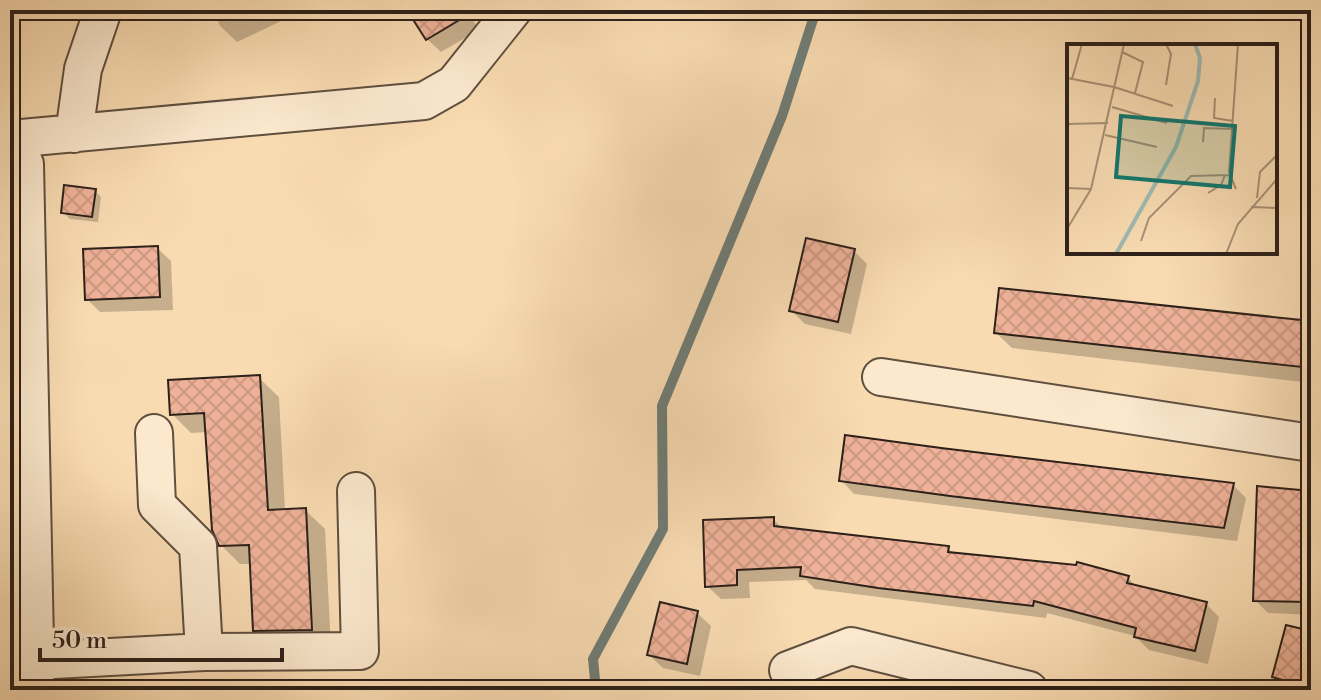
<svg xmlns="http://www.w3.org/2000/svg" width="1321" height="700" viewBox="0 0 1321 700" font-family="'Libre Bodoni',serif">
<style>
.shadow{fill:#0003}
.lines{fill:none;stroke-linecap:round;stroke-linejoin:round}
.stream{stroke:#707c75;stroke-width:10}
.building{fill:url(#building-cross-hatch);stroke:#2c2019;stroke-width:2}
.minor-casing{stroke:#5f4f3f;stroke-width:40}
.minor{stroke:#fbe8cd;stroke-width:36}
.inset-river{fill:none;stroke:#9ebab2;stroke-width:4}
.inset-road{fill:none;stroke:#a79075;stroke-width:2}
.view{fill:#0f766e;fill-opacity:0.15;stroke:#0f766e;stroke-width:4}
.inset-edge{fill:none;stroke:#2c2019;stroke-width:4}
</style>
<defs>
<pattern id="building-cross-hatch" width="8" height="8" patternUnits="userSpaceOnUse" patternTransform="scale(2)"><rect width="8" height="8" fill="#efb299"/><path d="M0 0l8 8M0 8l8-8" fill="none" stroke="#cd9983"/></pattern>
</defs>
<rect width="100%" height="100%" fill="#f9dbb2"/>
<filter id="stains"><feTurbulence type="fractalNoise" baseFrequency=".0025" numOctaves="4"/><feColorMatrix values="0 0 0 0 .2 0 0 0 0 .09 0 0 0 0 .02 0 0 0 .5 -.17"/></filter>
<radialGradient id="worn" r=".72"><stop offset=".6" stop-color="#630" stop-opacity="0"/><stop offset="1" stop-color="#630" stop-opacity=".3"/></radialGradient>
<path class="shadow" d="M213,10H304L237,42L220,26Z
M313,10H327L318,15Z
M410,10H467L479,30L441,52L427,39Z
M95,191L101,197L98,222L70,219L63,212Z
M157,248L171,261L173,310L100,312L87,299Z
M854,251L867,264L851,334L805,324L791,310Z
M1311,325V383L1012,348L996,333Z
M259,378L279,397L285,511L305,510L325,529L331,648L274,649L255,630L252,564H240L221,545L207,432L191,433L172,414Z
M841,480L1233,485L1246,498L1237,541L854,494Z
M1259,488L1311,493V615L1268,613L1255,600Z
M773,519L783,529L948,548L954,554L1128,578L1138,588L1206,604L1219,617L1208,664L1149,650L1135,636L1047,613L1046,618L815,589L806,580L749,582L750,598L721,599L707,586Z
M697,613L711,626L700,676L663,668L649,655Z
M1311,633V690H1287L1274,677Z"/>
<g class="lines">
<path class="stream" d="M596,690L593,659L663,529L662,406L782,116L816,10"/>
</g>
<path class="building" d="M407,10H476L426,40Z
M64,185L96,189L92,217L61,213Z
M806,238L855,249L838,322L789,311Z
M158,246L160,297L85,300L83,249Z
M999,288L1311,321V368L994,333Z
M260,375L268,510L306,508L312,630L253,631L249,545L219,546L212,530L204,413L170,415L168,380Z
M845,435L941,448L1234,483L1224,528L950,496L839,481Z
M1257,486L1311,491L1308,602L1253,601Z
M774,517V526L949,546L948,552L1076,565L1077,562L1129,576L1127,583L1207,602L1195,651L1134,637L1136,628L1034,601L1033,606L878,588L800,576L801,567L737,570V585L705,587L703,520Z
M660,602L698,611L687,664L647,655Z
M1286,625L1311,631V688L1272,677Z"/>
<g class="lines">
<defs>
<path id="minor" d="M74,134L83,69L103,10
M10,138L25,164L36,690
M11,139L424,101L454,84L513,10
M881,377L1311,443
M154,433L157,505L198,546L204,652
M35,661L204,652L360,651L356,491
M788,670L851,646L1029,690"/>
</defs>
<use href="#minor" class="minor-casing"/>
<use href="#minor" class="minor"/>
</g>
<g transform="translate(1067 44)">
<rect width="210" height="210" fill="#f9dbb2"/>
<path class="inset-river" d="M49,210L109,103L131,37L133,14L128,0"/>
<path class="inset-road" d="M99,0L104,10L99,41M55,8L76,18L68,49M0,34L47,43M5,35L15,0M47,43L106,62M148,54L147,74L166,77M45,63L100,79M0,80L41,79M38,91L90,103M136,98L137,84L165,85M0,144L24,145M169,145L162,128L171,0M141,149L154,141L158,131M190,154L193,128L210,111M184,163L210,164M0,185L24,145L57,0M74,197L82,174L124,132L163,131M159,210L171,180L210,135"/>
<path class="view" d="M54,72L168,82L163,143L49,133Z"/>
<rect width="210" height="210" class="inset-edge"/>
</g>
<rect width="1321" height="700" fill="none" stroke="#f9dbb2" stroke-width="40"/>
<rect x="12" y="12" width="1297" height="676" fill="none" stroke="#2c2019" stroke-width="4"/>
<rect x="20" y="20" width="1281" height="660" fill="none" stroke="#2c2019" stroke-width="2"/>
<path d="M40 648v12h242v-12" fill="none" stroke="#2c2019" stroke-width="4"/>
<text x="52" y="648" font-size="24" fill="#2c2019" stroke="#fbe8cd" stroke-width="6" paint-order="stroke">50 m</text>
<rect width="100%" height="100%" filter="url(#stains)"/>
<rect width="100%" height="100%" fill="url(#worn)"/>
</svg>
